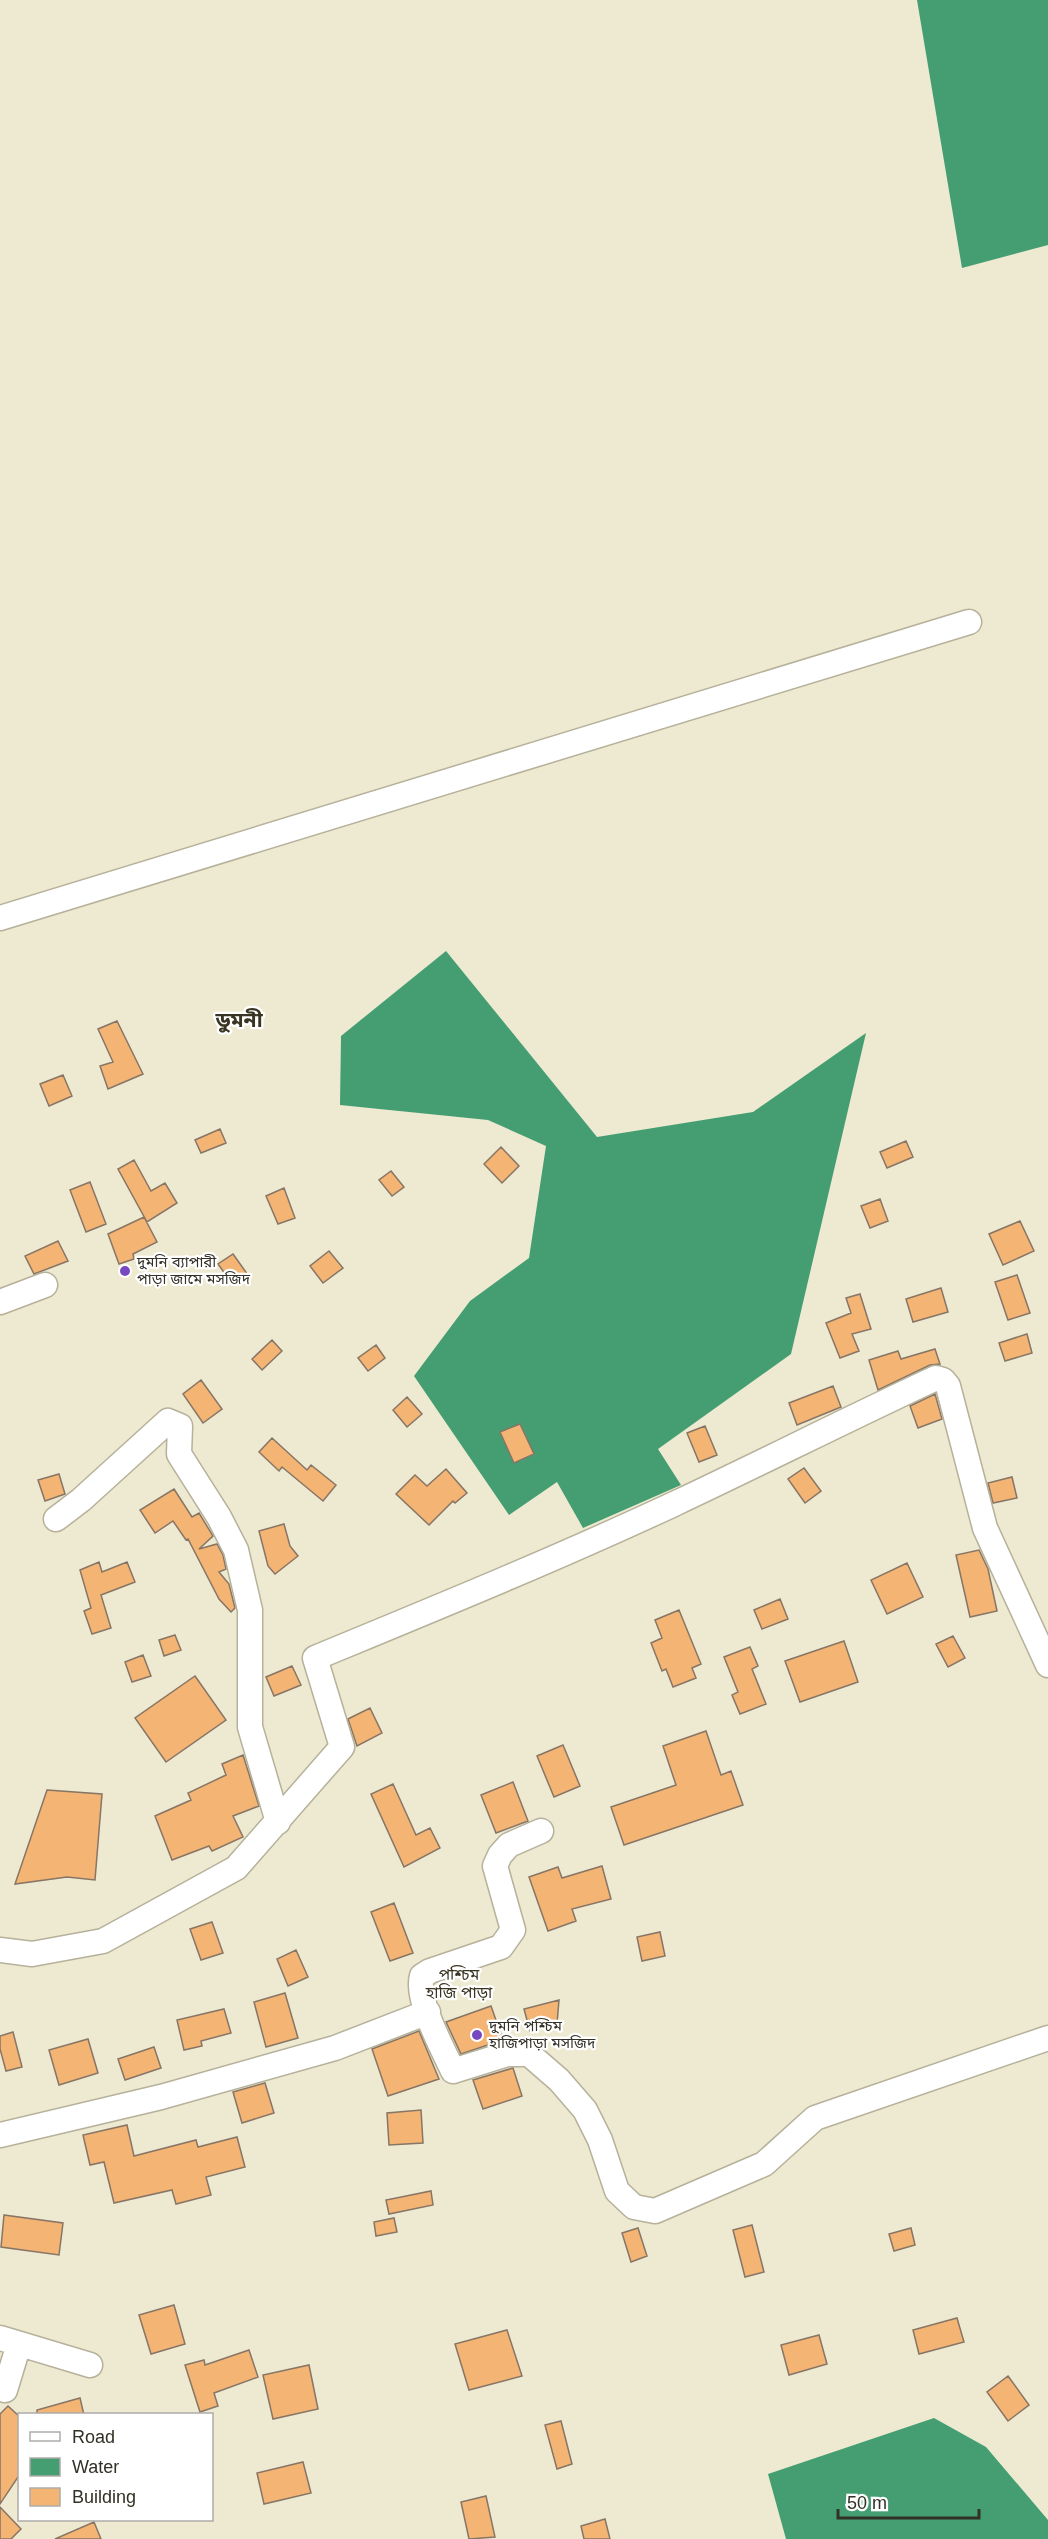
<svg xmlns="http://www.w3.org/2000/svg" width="1048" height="2539" viewBox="0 0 1048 2539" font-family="Helvetica,'Noto Sans Bengali',sans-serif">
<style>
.water{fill:#449e72}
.building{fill:#f4b474;stroke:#877565;stroke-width:1.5}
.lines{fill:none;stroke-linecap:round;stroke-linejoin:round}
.minor-casing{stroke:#b6b19a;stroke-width:27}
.minor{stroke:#fff;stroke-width:24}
.poi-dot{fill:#7848c0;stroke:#fff;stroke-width:2}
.labels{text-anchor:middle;stroke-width:4.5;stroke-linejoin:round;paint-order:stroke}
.poi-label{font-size:15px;fill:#323027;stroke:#fff;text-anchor:start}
.neighbourhood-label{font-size:16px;fill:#393421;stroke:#fff}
.district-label{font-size:21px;font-weight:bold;fill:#393421;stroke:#fff}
</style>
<rect width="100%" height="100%" fill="#eee9d1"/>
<path class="water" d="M917,0H1048V245L962,268Z
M446,951L597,1137L753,1112L866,1033L791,1354L658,1449L681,1485L583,1528L557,1482L509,1515L414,1376L470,1301L529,1258L546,1146L488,1120L340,1105L341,1036Z
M934,2418L986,2447L1048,2520V2539H786L768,2474Z"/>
<path class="building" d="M117,1021L143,1074L108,1089L100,1066L113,1062L98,1029Z
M63,1075L72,1096L49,1106L40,1084Z
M220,1129L226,1143L201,1153L195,1140Z
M906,1141L913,1157L887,1168L880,1152Z
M501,1147L519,1166L502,1183L484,1164Z
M134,1160L151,1191L165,1183L177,1203L147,1222L118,1169Z
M391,1171L404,1187L392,1196L379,1180Z
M90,1182L106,1224L86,1232L70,1190Z
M284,1188L295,1218L278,1224L266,1196Z
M880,1199L888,1221L870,1228L861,1206Z
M144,1217L157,1242L133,1254L134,1259L119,1264L108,1234Z
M1020,1221L1034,1251L1003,1265L989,1234Z
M58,1241L68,1261L34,1274L25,1256Z
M329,1251L343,1268L323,1283L310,1266Z
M233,1254L248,1275L233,1285L218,1264Z
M1017,1275L1030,1313L1008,1320L995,1282Z
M941,1288L948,1312L913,1322L906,1299Z
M860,1294L871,1329L852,1334L859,1351L840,1358L826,1323L851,1313L846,1298Z
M1027,1334L1032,1353L1005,1361L999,1343Z
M272,1340L282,1351L262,1370L252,1359Z
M376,1345L385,1358L368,1371L358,1358Z
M935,1349L940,1364L930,1365L878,1390L869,1360L898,1351L901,1359Z
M201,1380L222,1409L203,1423L183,1394Z
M833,1386L841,1407L797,1425L789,1403Z
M935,1394L942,1419L918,1428L910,1406Z
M407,1397L422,1414L407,1427L393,1410Z
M520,1424L534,1454L514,1463L500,1432Z
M705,1426L717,1455L699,1462L687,1433Z
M272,1438L307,1470L311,1465L336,1485L323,1501L282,1467L279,1471L259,1452Z
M804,1468L821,1491L805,1503L788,1479Z
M446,1469L467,1493L455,1503L453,1501L429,1525L396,1494L415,1475L427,1486Z
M59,1474L65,1494L45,1501L38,1480Z
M1012,1477L1017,1498L993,1503L988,1483Z
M174,1489L192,1517L199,1513L213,1536L199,1549L217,1544L223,1555L226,1569L219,1572L229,1584L235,1608L231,1612L219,1599L188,1539L186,1540L173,1521L155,1533L140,1510Z
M284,1524L290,1546L298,1556L275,1574L268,1566L259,1531Z
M979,1550L988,1569L997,1611L970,1617L956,1555Z
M99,1562L102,1572L127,1562L135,1582L101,1595L111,1628L92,1634L84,1611L91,1608L80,1570Z
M907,1563L923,1597L887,1614L871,1580Z
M780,1599L788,1619L762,1629L754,1610Z
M679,1610L701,1664L692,1668L696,1678L673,1687L666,1669L662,1671L651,1643L662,1638L655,1620Z
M175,1635L181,1650L164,1656L159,1640Z
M953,1636L965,1658L948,1667L936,1644Z
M844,1641L858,1682L800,1702L785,1661Z
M750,1647L758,1666L752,1669L766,1704L740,1714L732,1695L738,1692L724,1657Z
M143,1655L151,1676L132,1682L125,1662Z
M292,1666L301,1685L274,1696L266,1677Z
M195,1676L226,1720L166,1762L135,1718Z
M370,1708L382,1733L357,1746L348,1719Z
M706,1731L721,1775L731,1771L743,1805L624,1845L611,1807L676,1785L663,1746Z
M563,1745L580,1786L554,1797L537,1756Z
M243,1755L259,1806L233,1816L243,1837L212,1851L209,1846L172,1860L155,1816L191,1800L188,1793L226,1775L222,1764Z
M513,1782L528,1821L496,1833L481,1795Z
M393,1784L416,1835L430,1828L440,1848L404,1867L371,1794Z
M47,1790L102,1794L95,1880L67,1877L15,1884Z
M602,1866L611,1899L572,1909L576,1921L548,1931L529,1877L558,1867L562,1878Z
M394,1903L413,1953L390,1961L371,1912Z
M212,1922L223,1953L201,1960L190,1929Z
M660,1932L665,1956L642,1961L637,1937Z
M296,1950L308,1977L288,1986L277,1959Z
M285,1993L298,2038L266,2047L254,2002Z
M559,2000L557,2024L530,2031L524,2009Z
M491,2006L503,2040L461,2054L446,2022Z
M224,2009L231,2033L201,2041L202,2046L184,2050L177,2020Z
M419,2031L439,2079L388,2096L372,2049Z
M13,2032L22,2067L6,2071L0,2049V2036Z
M88,2039L98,2073L59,2085L49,2050Z
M154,2047L161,2068L125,2080L118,2059Z
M513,2068L522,2096L483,2109L473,2080Z
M265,2083L274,2113L242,2123L233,2092Z
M421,2110L423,2143L389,2145L387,2113Z
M127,2125L134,2156L196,2140L198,2147L237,2137L245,2167L206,2177L211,2195L176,2204L172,2190L114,2203L104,2162L90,2165L83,2135Z
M431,2191L433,2205L389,2214L386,2200Z
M4,2215L63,2223L59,2255L1,2247Z
M394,2218L397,2232L376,2236L374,2222Z
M752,2225L764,2272L745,2277L733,2230Z
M638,2228L647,2256L631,2262L622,2233Z
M911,2228L915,2245L894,2251L889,2234Z
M174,2305L185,2344L151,2354L139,2315Z
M957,2318L964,2342L919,2354L913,2330Z
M507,2330L522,2376L469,2390L455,2344Z
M819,2335L827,2364L789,2375L781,2345Z
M249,2350L258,2377L214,2393L218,2406L200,2412L185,2365L204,2360L205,2365Z
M309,2365L318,2409L273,2419L263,2375Z
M1008,2376L1029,2405L1008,2421L987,2392Z
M80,2398L84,2415H37V2410Z
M8,2406L20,2417V2474L0,2504V2414Z
M561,2421L572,2464L557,2469L545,2425Z
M303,2462L311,2493L264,2504L257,2473Z
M486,2496L495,2537L469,2539L461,2502Z
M0,2507L21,2529L11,2539H0Z
M605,2519L610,2539H584L581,2526Z
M94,2522L101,2539H55Z"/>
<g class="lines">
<defs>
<path id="minor" d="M0,918L969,622
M0,1302L45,1285
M56,1519L81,1500L168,1421L180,1426L179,1454L219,1517L236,1550L250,1610V1727L278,1822
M541,1831L509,1845L500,1855L495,1866L513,1930L501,1947L430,1971L422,1976C415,1999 443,2049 453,2071L507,2054H529L559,2080L585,2110L600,2140L617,2191L634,2207L655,2211L764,2164L815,2118L1048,2038
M0,1950L32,1954L103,1941L236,1868L342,1747L315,1658C436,1608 556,1559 674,1504C761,1463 848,1419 936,1378L943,1380L948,1386L985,1528L1048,1665
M0,2135L161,2097L335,2048L428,2012
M0,2338L90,2365
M5,2390L19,2344"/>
</defs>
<use href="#minor" class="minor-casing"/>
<use href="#minor" class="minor"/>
</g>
<g class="poi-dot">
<circle cx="125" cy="1271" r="6"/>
<circle cx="477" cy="2035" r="6"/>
</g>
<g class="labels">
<g class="poi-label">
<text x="137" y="1267">দুমনি ব্যাপারী<tspan x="137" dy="17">পাড়া জামে মসজিদ</tspan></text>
<text x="489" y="2031">দুমনি পশ্চিম<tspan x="489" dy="17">হাজিপাড়া মসজিদ</tspan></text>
</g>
<g class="neighbourhood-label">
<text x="459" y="1980">পশ্চিম<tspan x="459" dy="18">হাজি পাড়া</tspan></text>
</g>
<g class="district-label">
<text x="239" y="1027">ডুমনী</text>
</g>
</g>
<rect x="18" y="2413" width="195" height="108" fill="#ffffff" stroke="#adaca9" stroke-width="1.5"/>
<rect x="30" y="2432" width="30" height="9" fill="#ffffff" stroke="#adaca9" stroke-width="1.5"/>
<text x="72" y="2443" font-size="18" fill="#323027">Road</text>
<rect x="30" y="2458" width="30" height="18" fill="#449e72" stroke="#adaca9" stroke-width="1.5"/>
<text x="72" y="2473" font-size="18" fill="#323027">Water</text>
<rect x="30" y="2488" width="30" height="18" fill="#f4b474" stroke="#adaca9" stroke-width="1.5"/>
<text x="72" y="2503" font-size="18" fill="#323027">Building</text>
<path d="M838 2509v9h141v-9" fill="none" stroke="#323027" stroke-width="3"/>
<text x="847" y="2509" font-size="18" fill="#323027" stroke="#ffffff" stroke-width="4.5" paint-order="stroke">50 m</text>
</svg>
